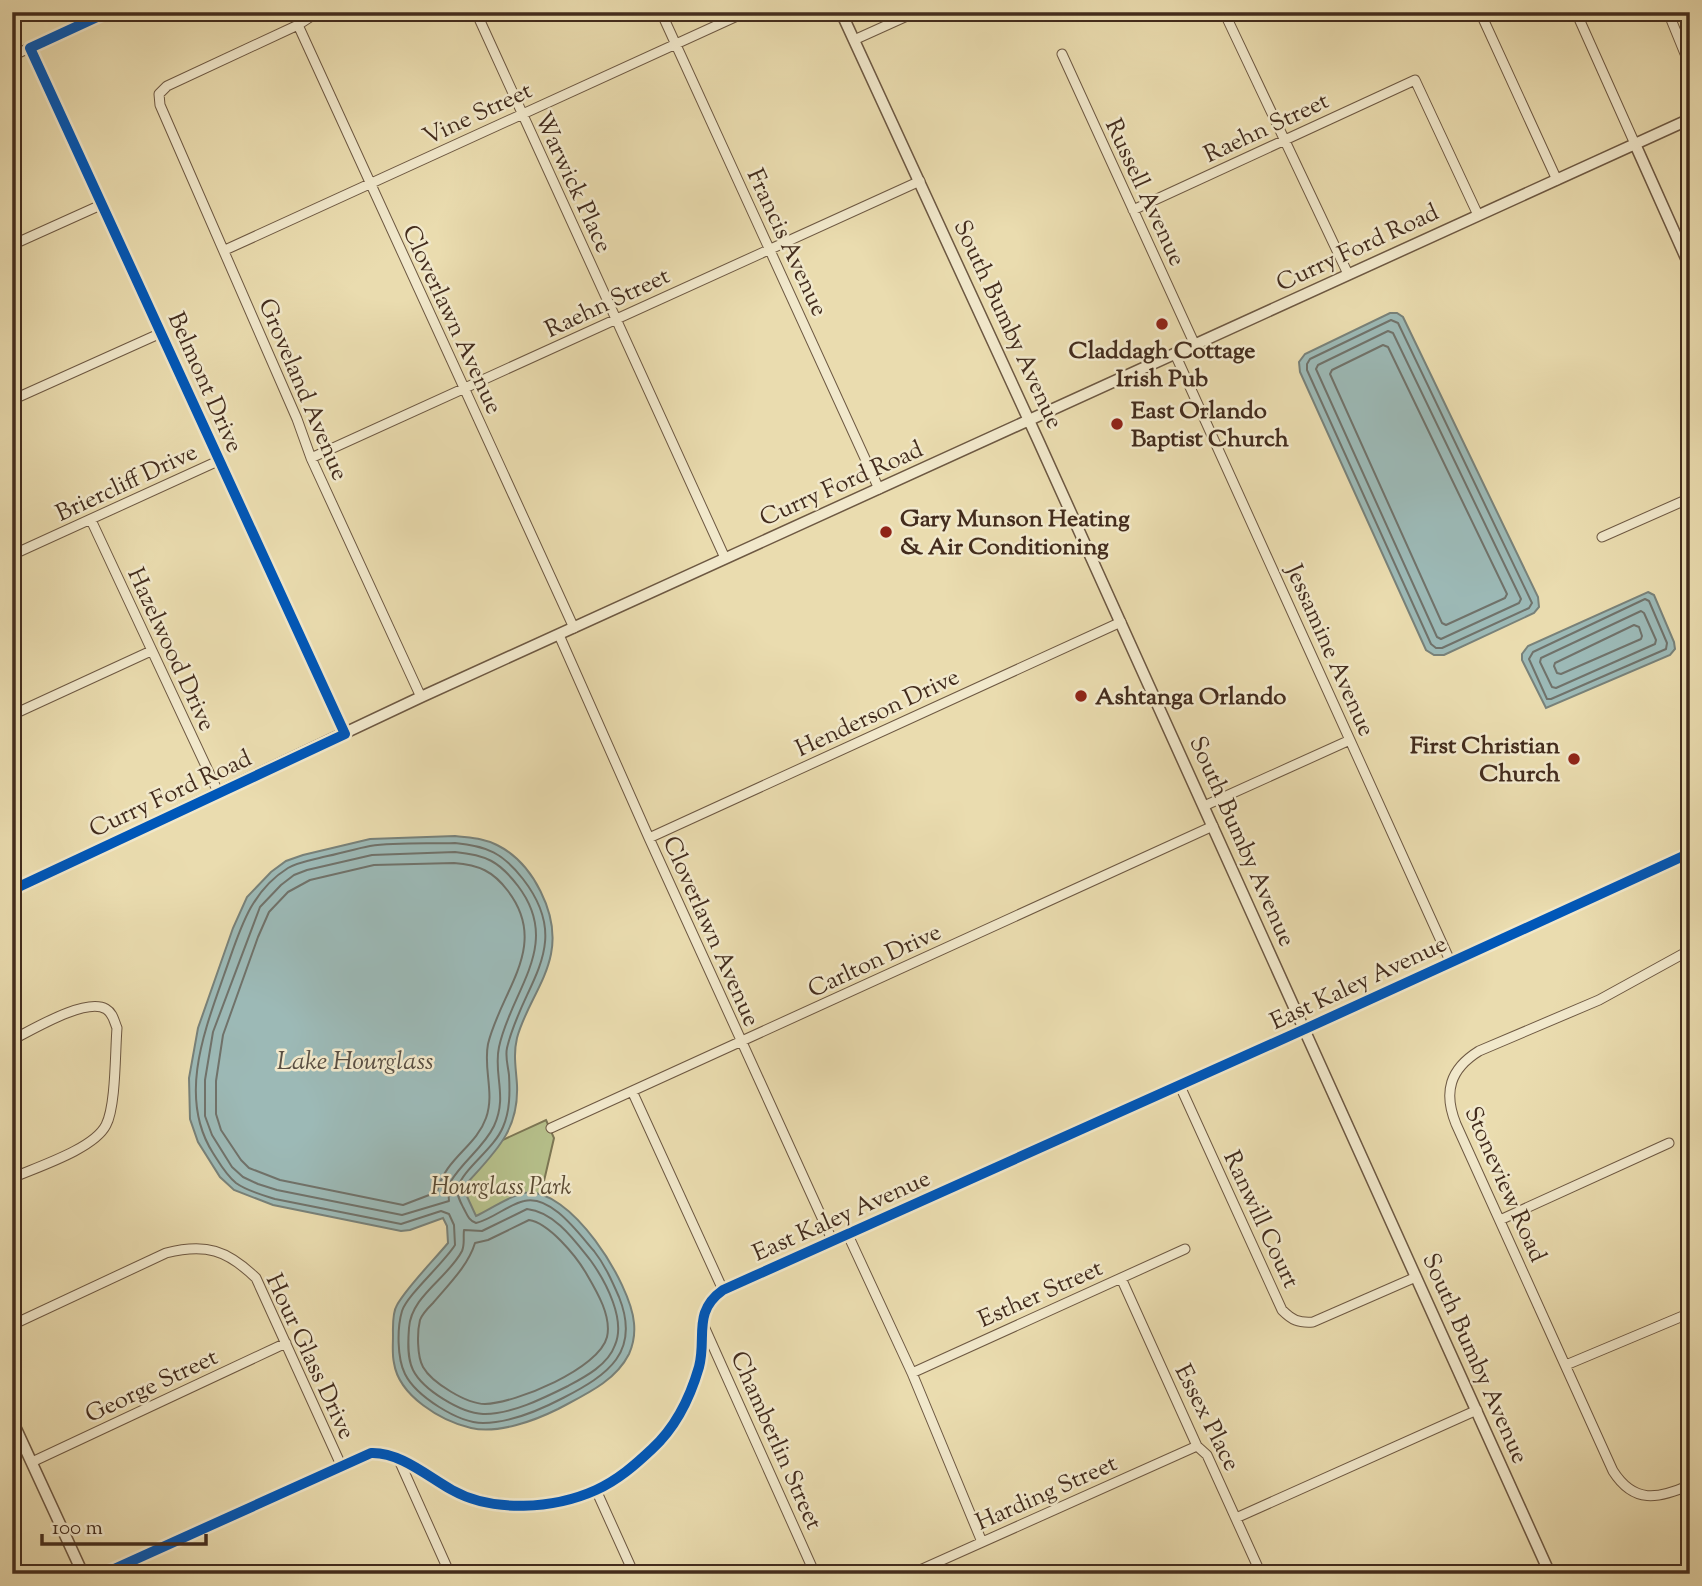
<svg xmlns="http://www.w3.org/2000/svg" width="1702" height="1586" viewBox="0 0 1702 1586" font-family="'Sorts Mill Goudy',serif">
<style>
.green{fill:#b6c08b;stroke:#7c7654;stroke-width:2}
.water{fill:#9cb9b6;stroke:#788179;stroke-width:2}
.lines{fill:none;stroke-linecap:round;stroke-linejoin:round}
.shore{stroke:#70726a;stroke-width:2}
.minor-casing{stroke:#6d5842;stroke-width:11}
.tertiary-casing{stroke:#6d5842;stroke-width:13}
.minor{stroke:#f1e8cb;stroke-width:9}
.tertiary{stroke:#f1e8cb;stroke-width:10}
.cycleway-casing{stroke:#f1e8cb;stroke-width:15}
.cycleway{stroke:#0057b8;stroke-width:10}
.poi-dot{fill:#8f2418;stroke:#f1e8cb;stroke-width:2.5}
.labels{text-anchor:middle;stroke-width:5;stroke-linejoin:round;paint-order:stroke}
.street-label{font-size:24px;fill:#432c1d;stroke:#f1e8cb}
.poi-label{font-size:24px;font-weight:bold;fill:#432c1d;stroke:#f1e8cb;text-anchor:start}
.park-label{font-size:24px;font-style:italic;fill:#5a4a33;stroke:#f1e8cb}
.water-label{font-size:26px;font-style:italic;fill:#594f43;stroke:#f1e8cb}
</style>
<rect width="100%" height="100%" fill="#eadcaf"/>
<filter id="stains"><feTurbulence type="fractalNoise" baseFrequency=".00286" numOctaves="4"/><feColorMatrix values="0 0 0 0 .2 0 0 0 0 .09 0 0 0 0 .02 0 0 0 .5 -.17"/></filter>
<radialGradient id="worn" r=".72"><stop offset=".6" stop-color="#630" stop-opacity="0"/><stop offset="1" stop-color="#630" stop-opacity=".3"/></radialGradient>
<path class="green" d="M546,1120L554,1138L513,1314L446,1166Z"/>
<path class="water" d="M1390,313H1397L1403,317L1538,597L1539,607L1534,613L1444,655H1434L1426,650L1300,372L1299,362L1305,354Z
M1648,592L1654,595L1674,642L1675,649L1670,655L1546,708L1522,660V654L1528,646Z
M455,836C470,838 484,838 497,845C533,863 559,914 551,954C545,984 525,1008 517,1038C513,1055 516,1068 517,1085C519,1130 496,1151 468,1182L464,1190L476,1216C489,1210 511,1195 524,1193C570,1185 631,1284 634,1323C635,1333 633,1345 629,1354C615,1382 584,1395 558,1409C534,1421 498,1434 471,1428C441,1421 399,1396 394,1363C392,1354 393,1345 393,1336C393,1327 392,1313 397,1305C407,1287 434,1260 448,1243L447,1226L443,1218L410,1230L401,1231L273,1205L234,1190L220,1177L198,1142L190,1119L189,1078L198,1028L233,928L247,897L271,872L286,861L303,855L370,839Z"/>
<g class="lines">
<path class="shore" d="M1391,320L1398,323L1532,603L1529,608L1442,648H1436L1431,644L1307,370V364L1310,359Z
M1388,331L1393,333L1521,599L1519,603L1441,639L1437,637L1316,369L1318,365Z
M1383,345L1388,347L1507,594L1505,598L1446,625L1442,623L1330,374L1332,370Z
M1645,599L1649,601L1667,643L1666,649L1551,699H1547L1529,659L1533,652Z
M1641,611L1644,613L1656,640L1655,644L1556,688L1552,687L1540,662L1541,658Z
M1634,625L1639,627L1642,636L1641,639L1561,674L1557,673L1554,666L1555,663Z
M455,843C487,846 503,853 523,879C575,946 522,983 507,1048C505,1057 508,1066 509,1075C510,1093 510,1111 503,1127C494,1149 464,1168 458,1187C456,1194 460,1201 463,1207C467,1214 468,1220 476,1223C493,1219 507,1205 524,1201C551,1194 579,1234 594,1251C605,1265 612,1281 619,1297C641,1352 608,1375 563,1398C540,1410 510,1423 483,1423C458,1423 416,1396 405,1374C397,1358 397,1328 402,1311C407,1295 444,1263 455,1245L454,1225L449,1214L441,1211L401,1224L275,1199C262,1195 247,1191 236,1183C226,1175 220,1164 213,1153C178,1098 204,1032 224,975C239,934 248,893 288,868C298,862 312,860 323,857C339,854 354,849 370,846C397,842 427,844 455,843Z
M455,852C486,855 499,861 518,886C563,945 511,990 499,1047C493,1074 508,1096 494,1126C484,1147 463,1161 451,1181L448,1188L449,1201L402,1215L277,1190L258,1184L243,1177L232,1167L212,1135L205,1116V1080L213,1032L260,907L281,885L294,875L307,870L372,855Z
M454,863C479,865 493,871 508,891C550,946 501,990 488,1044C483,1069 495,1093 486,1118C476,1147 445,1158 437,1192L403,1205L280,1180L249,1168L241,1160L221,1130L216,1114V1081L223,1035L258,937L269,912L288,892L310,880L374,865Z
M527,1209C555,1212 575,1241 591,1261C606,1282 626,1320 615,1345C608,1365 585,1377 568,1386C544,1398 510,1415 483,1414C461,1413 423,1390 413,1370C407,1358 408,1341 409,1328C411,1296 448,1278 462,1251C465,1244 463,1237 464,1230L482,1231Z
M529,1220C549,1223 576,1256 586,1273C596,1290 612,1316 607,1337C599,1369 516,1403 485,1404C467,1404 432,1383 423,1367C417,1356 417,1332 420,1320C422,1314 428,1308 433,1303C448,1285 468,1266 475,1243L488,1240Z"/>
<defs>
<path id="minor" d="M318,12L298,25L167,86L159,94L160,105L297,419L311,458L421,697
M476,12L725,558
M661,12L879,489
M1224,12L1348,274
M1480,12L1557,180
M1576,12L1635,144
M1668,12L1690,66
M298,25L574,628
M854,40L916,12
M30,48L345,734
M1062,54L1195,345
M12,56L108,12
M1133,210L1415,80L1478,215
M12,245L103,204
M225,250L746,12
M1175,354L1451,963
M12,400L161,333
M311,458L920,181
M91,520L219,794
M1602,537L1690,498
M12,555L218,461
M559,635L649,838L833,1242
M12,715L151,651
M1204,806L1350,740
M649,838L1121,622
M1690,950L1599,1000L1479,1051C1450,1069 1443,1092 1456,1124L1613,1471C1634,1504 1658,1499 1690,1485
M12,1040C32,1030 86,997 106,1009C113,1013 114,1021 117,1028C115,1052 116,1106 106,1125C94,1149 37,1167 12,1178
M1180,1086L1282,1310C1292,1320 1298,1323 1313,1322L1416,1277
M632,1091L723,1290
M551,1128L1213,826
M1500,1220L1669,1143
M848,1235L912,1373L982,1542
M1121,1278L1197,1446L1207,1455L1261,1574
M703,1324L815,1574
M12,1325L166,1253C206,1243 227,1250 256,1278L341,1465
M1566,1365L1690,1313
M912,1373L1185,1249
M398,1458L450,1574
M32,1462L286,1343
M596,1490L634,1574
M1236,1518L1477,1410
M911,1574L1197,1446"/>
<path id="tertiary" d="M841,12L1038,440L1550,1574
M1635,144L1690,267
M12,890L421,697L1690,119
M12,1420L83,1574
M103,1574L371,1453C400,1452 427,1476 452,1490C493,1513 554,1509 596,1490C618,1480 635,1465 652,1449C675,1428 690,1398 699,1367C707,1337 692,1312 723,1290L1305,1029L1690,853"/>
</defs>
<use href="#minor" class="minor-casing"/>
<use href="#tertiary" class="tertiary-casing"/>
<use href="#minor" class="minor"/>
<use href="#tertiary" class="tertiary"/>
<defs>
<path id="cycleway" d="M12,890L345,734L30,48L108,12
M103,1574L371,1453C400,1452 427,1476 452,1490C493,1513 554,1509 596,1490C618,1480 635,1465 652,1449C675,1428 690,1398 699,1367C707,1337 692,1312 723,1290L1305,1029L1690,853"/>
</defs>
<use href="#cycleway" class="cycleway-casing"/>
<use href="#cycleway" class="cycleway"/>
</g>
<g class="poi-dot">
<circle cx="1162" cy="324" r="7"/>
<circle cx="1117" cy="424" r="7"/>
<circle cx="886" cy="532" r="7"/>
<circle cx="1081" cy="696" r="7"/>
<circle cx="1574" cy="759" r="7"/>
</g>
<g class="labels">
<g class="street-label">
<text transform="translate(477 113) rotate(-25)" y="8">Vine Street</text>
<text transform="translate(1266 127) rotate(-25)" y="8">Raehn Street</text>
<text transform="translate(574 182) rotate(65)" y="8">Warwick Place</text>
<text transform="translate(1146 192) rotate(65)" y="8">Russell Avenue</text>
<text transform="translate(788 242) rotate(65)" y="8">Francis Avenue</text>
<text transform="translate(1357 247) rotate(-25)" y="8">Curry Ford Road</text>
<text transform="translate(607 302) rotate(-25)" y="8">Raehn Street</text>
<text transform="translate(453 319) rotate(65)" y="8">Cloverlawn Avenue</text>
<text transform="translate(1009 324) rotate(65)" y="8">South Bumby Avenue</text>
<text transform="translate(206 382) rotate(66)" y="8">Belmont Drive</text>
<text transform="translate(304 389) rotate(67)" y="8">Groveland Avenue</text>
<text transform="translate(126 482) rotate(-25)" y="8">Briercliff Drive</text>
<text transform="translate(841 483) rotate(-24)" y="8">Curry Ford Road</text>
<text transform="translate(172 649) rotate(65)" y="8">Hazelwood Drive</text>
<text transform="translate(1331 650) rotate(66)" y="8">Jessamine Avenue</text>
<text transform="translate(877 712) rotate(-25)" y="8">Henderson Drive</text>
<text transform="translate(170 793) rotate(-25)" y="8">Curry Ford Road</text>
<text transform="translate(1243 841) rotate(66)" y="8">South Bumby Avenue</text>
<text transform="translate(712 931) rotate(66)" y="8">Cloverlawn Avenue</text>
<text transform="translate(874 960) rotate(-25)" y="8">Carlton Drive</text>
<text transform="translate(1358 982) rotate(-25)" y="8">East Kaley Avenue</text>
<text transform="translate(1506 1184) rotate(66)" y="8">Stoneview Road</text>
<text transform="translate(841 1215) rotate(-24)" y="8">East Kaley Avenue</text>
<text transform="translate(1262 1219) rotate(65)" y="8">Ranwill Court</text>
<text transform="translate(1040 1293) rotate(-24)" y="8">Esther Street</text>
<text transform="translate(311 1356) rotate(65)" y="8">Hour Glass Drive</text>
<text transform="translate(1476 1358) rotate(66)" y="8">South Bumby Avenue</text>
<text transform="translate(151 1385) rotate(-25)" y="8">George Street</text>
<text transform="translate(1208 1417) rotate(63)" y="8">Essex Place</text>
<text transform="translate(777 1440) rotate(66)" y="8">Chamberlin Street</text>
<text transform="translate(1046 1492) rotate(-24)" y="8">Harding Street</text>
</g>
<g class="poi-label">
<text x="1162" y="358" text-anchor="middle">Claddagh Cottage<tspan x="1162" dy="28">Irish Pub</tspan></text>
<text x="1131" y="418">East Orlando<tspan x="1131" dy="28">Baptist Church</tspan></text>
<text x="900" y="526">Gary Munson Heating<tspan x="900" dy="28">&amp; Air Conditioning</tspan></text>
<text x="1095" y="704">Ashtanga Orlando</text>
<text x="1560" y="753" text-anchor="end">First Christian<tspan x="1560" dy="28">Church</tspan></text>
</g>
<g class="park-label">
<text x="501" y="1194">Hourglass Park</text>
</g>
<g class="water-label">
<text x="355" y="1069">Lake Hourglass</text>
</g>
</g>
<rect width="1702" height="1586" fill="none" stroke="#eadcaf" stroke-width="42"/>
<rect x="14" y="14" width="1674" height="1558" fill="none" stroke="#432c1d" stroke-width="3.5"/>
<rect x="21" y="21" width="1660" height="1544" fill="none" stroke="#432c1d" stroke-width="2"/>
<path d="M42 1534v10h164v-10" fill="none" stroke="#432c1d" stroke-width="3.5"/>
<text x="52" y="1534" font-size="21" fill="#432c1d" stroke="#f1e8cb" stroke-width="5" paint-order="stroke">100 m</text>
<rect width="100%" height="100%" filter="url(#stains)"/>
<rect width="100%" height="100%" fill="url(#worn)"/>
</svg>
